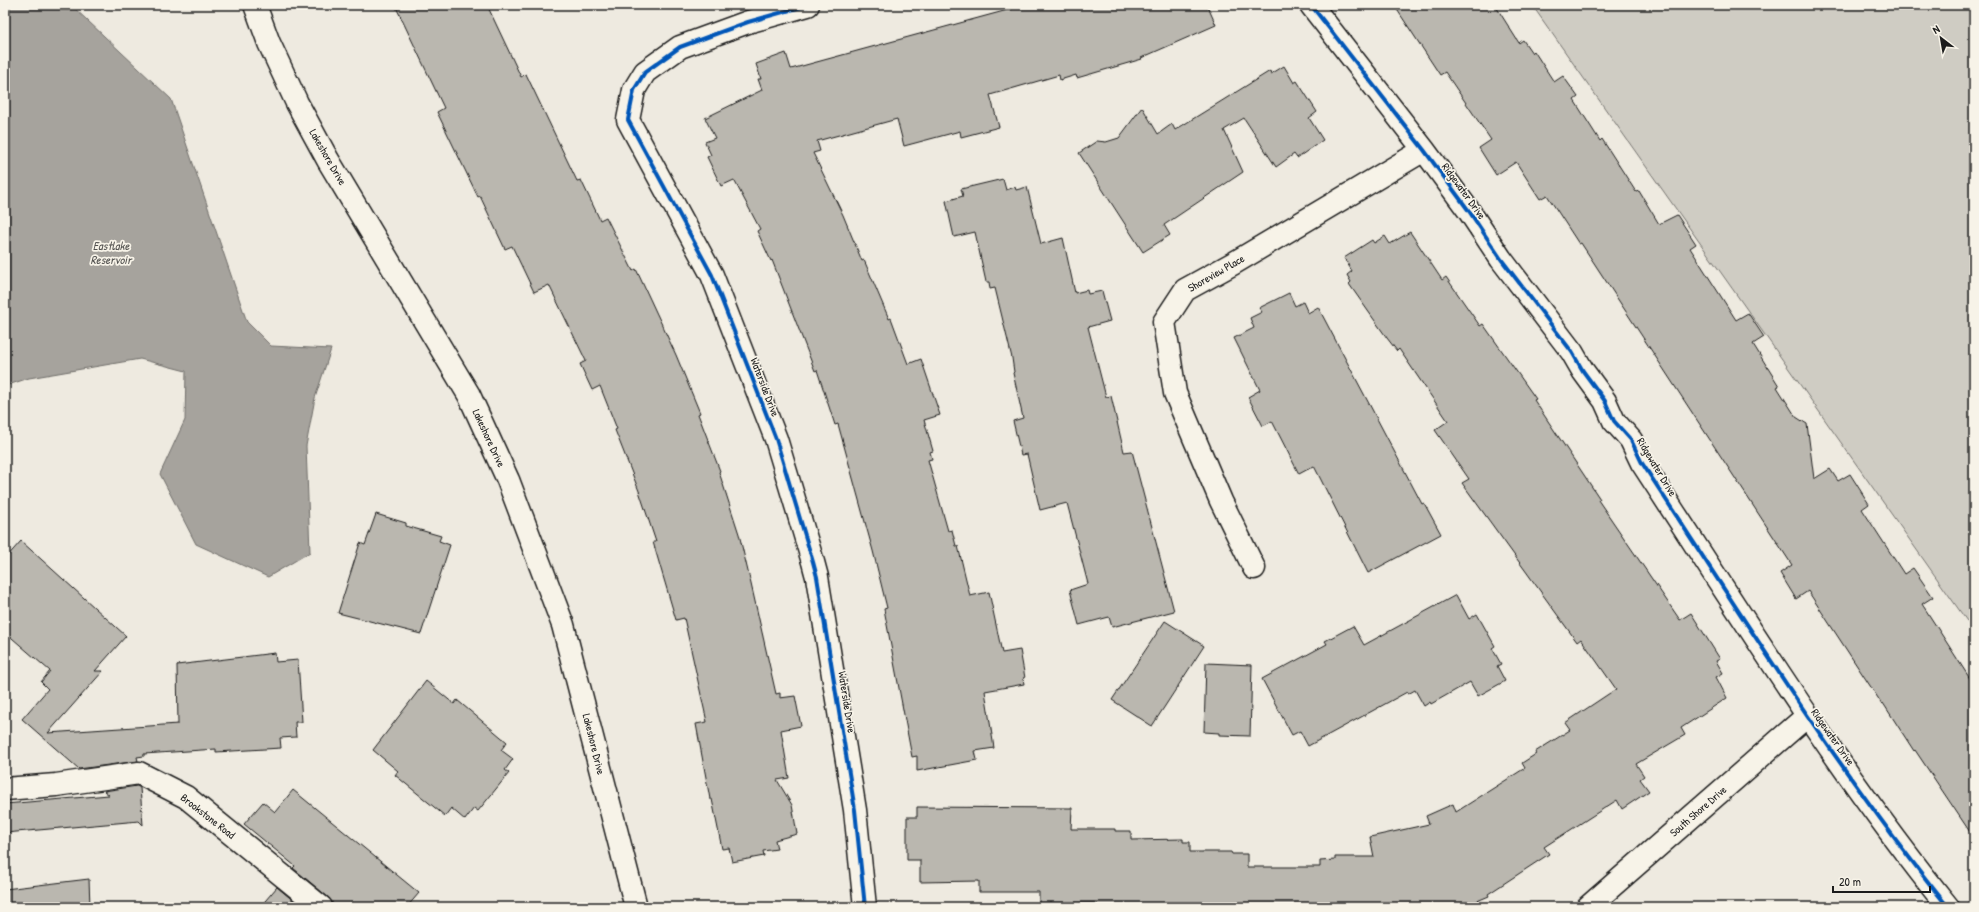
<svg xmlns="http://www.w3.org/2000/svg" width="1979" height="912" viewBox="0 0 1979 912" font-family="'Patrick Hand',sans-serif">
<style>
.green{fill:#cfccc3;stroke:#767470}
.water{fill:#a6a39d;stroke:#6f6d69}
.building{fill:#bab7af;stroke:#1c1c1c}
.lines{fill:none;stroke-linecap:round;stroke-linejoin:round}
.street-casing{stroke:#1c1c1c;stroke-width:25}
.secondary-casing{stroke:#1c1c1c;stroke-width:25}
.street{stroke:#f7f3e8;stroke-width:22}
.secondary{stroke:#f7f3e8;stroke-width:22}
.cycleway-casing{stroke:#f7f3e8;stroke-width:6}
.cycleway{stroke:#0057b8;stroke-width:4}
.labels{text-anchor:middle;stroke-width:3.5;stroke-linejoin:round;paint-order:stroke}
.street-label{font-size:11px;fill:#1c1c1c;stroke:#f7f3e8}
.water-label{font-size:12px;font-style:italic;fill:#535250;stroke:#f7f3e8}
</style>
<rect width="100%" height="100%" fill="#eeeae0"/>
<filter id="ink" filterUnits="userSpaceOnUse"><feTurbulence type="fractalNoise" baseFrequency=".025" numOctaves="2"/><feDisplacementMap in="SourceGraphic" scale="8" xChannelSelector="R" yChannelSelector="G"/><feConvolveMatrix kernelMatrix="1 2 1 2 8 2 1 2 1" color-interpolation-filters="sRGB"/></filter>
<g filter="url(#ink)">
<path class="green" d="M1532,5H1974V631Z"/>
<path class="water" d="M5,5H71L171,99L247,322L271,346L331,349L315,398L306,446L310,552L268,577L196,544L160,474L185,420L186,371L140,359L29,378L5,386Z"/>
<path class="building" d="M395,5H487L521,77L526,74L577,181L581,180L600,220L606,217L633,271L636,269L676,355L700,413L698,414L720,471L719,472L739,534L751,584L776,694L780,693V698L795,696L801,726L781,730L789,778L777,780L792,805L797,834L775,840L777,849L763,851L764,856L732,862L729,848L722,849L712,799H710L696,724L707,722L684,618L676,620L653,542H656L639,491L615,430L617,429L600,386L592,390L580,364L586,361L549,285L534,292L512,246L505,249L480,196L478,197L437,112L444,108Z
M1026,5H1207L1216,25L1141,58L1142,59L1077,78L1076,75L1060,80L1059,75L990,95L999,127L961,137L960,131L904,146L897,119L817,141L820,151L813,153L843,215L862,261L864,260L889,319L891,318L908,364L921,359L940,415L924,420L933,451L930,452L932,459L928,460L948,531L952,530L956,546H958L970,596L989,592L1002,653L1020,650L1025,678L1023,679L1024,684L985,691L994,748L975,751L977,760L917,771V756L912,757L884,609L887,608L873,551L838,424L835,425L817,370L815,371L772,260L771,261L757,231L760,229L734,180L721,186L707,157L711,155L705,142L715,138L705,118L762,90L758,79H761L756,64L786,53L791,69Z
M1394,5H1495L1519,43L1523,40L1532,53L1534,51L1554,82L1563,76L1578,97L1574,100L1600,141L1602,139L1636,192L1639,191L1659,224L1677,215L1696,244L1690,248L1736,320L1748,313L1764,337L1753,344L1779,386L1777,387L1796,417L1807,424L1814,479L1830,469L1838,481L1850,474L1869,504L1862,509L1904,574L1913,568L1933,597L1922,604L1974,685V838L1915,750L1914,751L1883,703L1882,704L1808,591L1796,599L1780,573L1792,565L1581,243L1579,244L1547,195L1540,199L1516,162L1496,175L1479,148L1491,140L1445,72L1440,75Z
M1284,66L1294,83L1297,81L1317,112L1309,118L1323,140L1297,158L1294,154L1276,167L1244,118L1224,130L1243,172L1164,225L1170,235L1143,252L1079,153L1097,141L1106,142L1119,138L1142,107L1158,134L1172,124L1175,130L1270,71L1271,74Z
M1003,179L1006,190L1015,187L1016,190L1027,187L1041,244L1063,238L1075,293L1087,290L1088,294L1102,291L1110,321L1088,327L1106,397L1111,396L1124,452L1132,451L1174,611L1112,627L1109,617L1079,625L1070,590L1088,584L1067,503L1040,510L1027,454L1021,455L1013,421L1023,418L1013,373L1014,372L1012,358L995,288L990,289L989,282H986L975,232L954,237L946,201L963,196L961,189Z
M1410,232L1442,280L1446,277L1480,326L1483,324L1536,399L1534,400L1600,499L1598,500L1680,620L1691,613L1720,659L1716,661L1723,673L1716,677L1727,698L1681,728L1685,735L1636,764L1644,776L1640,779L1649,791L1622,809L1617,800L1544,847L1549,854L1488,894L1489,896L1463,907H1097V903H1039V892H979V881L920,882V860H907V817H917V807L1072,808L1071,829H1115V831H1131V840L1183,839V842H1190V852H1231L1232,854H1247V867H1320V861L1335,860V857H1374L1370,837L1429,824L1426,816L1453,804L1456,812L1525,768L1522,763L1536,754L1535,752L1570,730L1565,723L1616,689L1581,639L1577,642L1462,483L1469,479L1435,430L1448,421L1399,349L1397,351L1387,338L1349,284L1351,282L1347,275L1352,271L1344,258L1372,240L1374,243L1385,236L1390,244Z
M1289,293L1295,306L1303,302L1308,313L1318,307L1422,504L1424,503L1441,534L1368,573L1314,466L1299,474L1272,421L1263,426L1248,397L1260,390L1234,338L1254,328L1250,318L1262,312L1259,308Z
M376,514L406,523V526L441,536L439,541L450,545L421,634L338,613L360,543L365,545Z
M21,541L126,636L95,671H103L48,733L178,724L177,665L275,653L276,662L298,660L302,722H295L296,737L280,738L281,748L216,752V749L144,754V756L137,757L138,761L79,769L22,719L48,689L41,682L50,671L5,632V559Z
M1456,595L1469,619L1477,614L1495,646L1492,648L1501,664L1497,666L1505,681L1478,696L1470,682L1431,704L1430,702L1424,706L1415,690L1408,694L1407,692L1308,746L1300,731L1292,735L1262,679L1327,644L1325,641L1353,626L1364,645Z
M1165,621L1204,646L1152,726L1112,700Z
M1206,663L1252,665L1250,736L1219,735V733L1204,732Z
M426,681L454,704L457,700L507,742L501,750L513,759L505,770L509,773L478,811L474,808L465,820L451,808L445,816L395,775L398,771L373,750Z
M137,786L140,788L143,825L139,821L5,833V804L109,795L104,791Z
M293,790L419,893L407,907H333L329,898L293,868L295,866L244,824L263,802L275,812Z
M89,879L90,907H5V889Z
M277,887L301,907H260Z"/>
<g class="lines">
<defs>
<path id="street" d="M808,5L748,22L680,47L645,72L634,90L628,120L712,275L776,439L813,562L817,577L855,810L865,907
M1311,5L1424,150L1469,211L1501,259L1572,352L1583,371L1605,401L1614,421L1631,440L1642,463C1741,614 1835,767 1948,907
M1254,568L1221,501L1175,393L1164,322L1185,290L1234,263L1424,150
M5,789L56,785L139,773L186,797L321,907
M1588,907L1807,716"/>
<path id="secondary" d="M255,5L269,43L297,103L328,160L469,395L508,480L563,625L636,907"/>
</defs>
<use href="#street" class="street-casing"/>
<use href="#secondary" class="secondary-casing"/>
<use href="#street" class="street"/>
<use href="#secondary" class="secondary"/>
<defs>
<path id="cycleway" d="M808,5L748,22L680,47L645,72L634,90L628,120L712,275L776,439L813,562L817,577L855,810L865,907
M1311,5L1424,150L1469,211L1501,259L1572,352L1583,371L1605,401L1614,421L1631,440L1642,463C1741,614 1835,767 1948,907"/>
</defs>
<use href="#cycleway" class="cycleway-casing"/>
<use href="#cycleway" class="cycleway"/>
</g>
</g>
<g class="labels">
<g class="street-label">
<text transform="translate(328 157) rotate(60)" y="4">Lakeshore Drive</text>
<text transform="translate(1464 191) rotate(54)" y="4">Ridgewater Drive</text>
<text transform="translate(1216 273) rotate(-30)" y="4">Shoreview Place</text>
<text transform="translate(765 387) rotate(69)" y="4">Waterside Drive</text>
<text transform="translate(489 438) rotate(65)" y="4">Lakeshore Drive</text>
<text transform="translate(1657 467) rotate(59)" y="4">Ridgewater Drive</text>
<text transform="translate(847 702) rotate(81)" y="4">Waterside Drive</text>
<text transform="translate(1833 737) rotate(55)" y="4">Ridgewater Drive</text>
<text transform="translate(594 744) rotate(76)" y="4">Lakeshore Drive</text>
<text transform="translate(1698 811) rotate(-41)" y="4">South Shore Drive</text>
<text transform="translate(208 816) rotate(38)" y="4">Brookstone Road</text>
</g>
<g class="water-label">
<text x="111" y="250">Eastlake<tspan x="111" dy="14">Reservoir</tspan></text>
</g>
</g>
<rect width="1979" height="912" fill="none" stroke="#f7f3e8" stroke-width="20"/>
<rect x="10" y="10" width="1959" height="892" fill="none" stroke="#1c1c1c" stroke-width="1.5" filter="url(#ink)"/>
<g transform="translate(1941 38) rotate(329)" stroke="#f7f3e8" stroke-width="3" paint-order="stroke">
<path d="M0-3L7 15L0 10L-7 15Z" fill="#1c1c1c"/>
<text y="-6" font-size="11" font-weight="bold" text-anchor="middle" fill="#1c1c1c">N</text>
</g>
<path d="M1833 886v6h97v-6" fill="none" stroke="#1c1c1c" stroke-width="2"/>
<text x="1839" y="886" font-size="12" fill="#1c1c1c" stroke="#f7f3e8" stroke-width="3" paint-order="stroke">20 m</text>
</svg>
